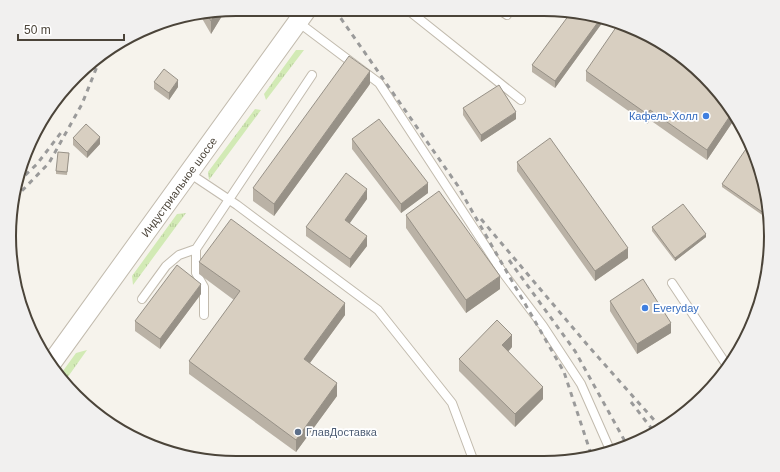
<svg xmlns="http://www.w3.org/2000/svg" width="780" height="472" viewBox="0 0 780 472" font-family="Helvetica,sans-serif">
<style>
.grass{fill:url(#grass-tufts)}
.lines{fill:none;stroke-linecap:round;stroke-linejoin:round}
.service-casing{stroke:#c2bbae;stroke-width:10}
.tertiary-casing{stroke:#c2bbae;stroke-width:21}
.service{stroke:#fff;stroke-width:8}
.tertiary{stroke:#fff;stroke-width:19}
.rail{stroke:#9a9a9a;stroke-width:3;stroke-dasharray:5 5;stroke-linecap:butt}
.wall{fill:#bab2a6}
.shaded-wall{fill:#979187}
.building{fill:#d8cfc1;stroke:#979187}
.shop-dot{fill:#3f7fe0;stroke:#fff;stroke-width:1.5}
.service-dot{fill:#5c6f8a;stroke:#fff;stroke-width:1.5}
.labels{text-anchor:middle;stroke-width:3.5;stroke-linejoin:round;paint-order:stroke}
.shop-label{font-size:11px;fill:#366cbe;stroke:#fff;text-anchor:end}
.street-label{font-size:11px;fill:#4b4439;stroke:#fff}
.service-label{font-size:11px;fill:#4e5e75;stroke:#fff;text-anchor:start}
.rim{fill:none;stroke:#4b4439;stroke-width:2}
</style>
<defs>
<pattern id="grass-tufts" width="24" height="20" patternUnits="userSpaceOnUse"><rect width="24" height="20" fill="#d2eab5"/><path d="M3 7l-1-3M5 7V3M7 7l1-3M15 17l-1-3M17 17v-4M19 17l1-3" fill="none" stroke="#b6ca9c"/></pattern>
</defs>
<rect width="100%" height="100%" fill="#f6f3ec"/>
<path class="grass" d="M296,50H304L266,100L264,94Z
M255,109L261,110L209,180L208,172Z
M186,213L133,285L132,276L177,214Z
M87,350L65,381L60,375L76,353Z"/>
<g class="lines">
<defs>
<path id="service" d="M408,10L521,100
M501,11L507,15
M298,22L379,83L501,270L543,326L581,384L611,452
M189,173L237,205L378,310L452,403L474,462
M196,249V273L204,287V315
M672,283L728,367
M142,299L166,266L179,255L196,249L312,75"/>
<path id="tertiary" d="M50,365L307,9"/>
</defs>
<use href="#service" class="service-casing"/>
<use href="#tertiary" class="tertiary-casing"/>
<use href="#service" class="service"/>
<use href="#tertiary" class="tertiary"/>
<path class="rail" d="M335,10L458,186L468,204L564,372L592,457
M18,182L37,164L63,130
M15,198L49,163L82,104L102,54
M481,219L590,348L662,429
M509,260L575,351L627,445
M631,402L655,433"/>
</g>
<path class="wall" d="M225,11L211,34L200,15Z
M573,11L605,19L555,88L532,72V65Z
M682,56L736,117L707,160L650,120L647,124L586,81V71Z
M154,82L178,87L169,100L154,89Z
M370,84L274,216L253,201V188Z
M463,108L516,119L481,142L463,115Z
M73,138L100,144L87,158L73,145Z
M352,139L428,193L401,213L352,149Z
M69,153L67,175L56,174V171Z
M517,162L628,258L595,281L517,171Z
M722,184L769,206L768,219L722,187Z
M367,199L349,223L367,246L350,268L306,236V227Z
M406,215L500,289L466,313L406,228Z
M652,227L706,237L675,261L652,231Z
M199,262L345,315L310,363L337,396L296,452L189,374V361L234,300L199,274Z
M201,294L160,349L135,331V321Z
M610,301L671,333L637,354L610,311Z
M512,347L508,352L543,399L515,427L459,371V359Z"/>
<path class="shaded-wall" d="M225,11L211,34V21L216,12Z
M601,18L605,19L555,88V81Z
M370,71V84L274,216V204Z
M178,80V87L169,100V93Z
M650,110V120L647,124V114Z
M516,112V119L481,142V135Z
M732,113L736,117L707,160V150Z
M100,137V144L87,158V152Z
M428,183V193L401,213V204Z
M367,189V199L345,230V220Z
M706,234V237L675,261V258Z
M367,236V246L350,268V259Z
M628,248V258L595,281V271Z
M500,276V289L466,313V300Z
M201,284V294L160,349V339Z
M345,303V315L304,371V359Z
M671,323V333L637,354V344Z
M512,335V347L502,358V345Z
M337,383V396L296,452V440Z
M543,387V399L515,427V414Z"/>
<path class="building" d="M572,11L601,18L555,81L532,65Z
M216,12L211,21L207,14Z
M619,23L631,26L682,56L732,113L707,150L650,110L647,114L586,71Z
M349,56L370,71L274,204L253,188Z
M164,69L178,80L169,93L154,82Z
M499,85L516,112L481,135L463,108Z
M379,119L428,183L401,204L352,139Z
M86,124L100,137L87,152L73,138Z
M550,138L628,248L595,271L517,162Z
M748,146L769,206L768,216L722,184Z
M58,152L69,153L67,172L56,171Z
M346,173L367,189L345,220L367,236L350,259L306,227Z
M439,191L500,276L466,300L406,215Z
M683,204L706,234L675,258L652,227Z
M231,219L345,303L304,359L337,383L296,440L189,361L240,291L199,262Z
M177,265L201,284L160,339L135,321Z
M643,279L671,323L637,344L610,301Z
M497,320L512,335L502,345L543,387L515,414L459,359Z"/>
<g class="shop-dot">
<circle cx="706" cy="116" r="4"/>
<circle cx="645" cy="308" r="4"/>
</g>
<circle class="service-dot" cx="298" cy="432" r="4"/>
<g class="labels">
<g class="shop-label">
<text x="698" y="120">Кафель-Холл</text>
<text x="653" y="312" text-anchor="start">Everyday</text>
</g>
<g class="street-label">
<text transform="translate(179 187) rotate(-54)" y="4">Индустриальное шоссе</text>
</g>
<g class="service-label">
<text x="306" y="436">ГлавДоставка</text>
</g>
</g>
<path d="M0 0H780V472H0ZM236 16H544A220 220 0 0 1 764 236V236A220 220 0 0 1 544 456H236A220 220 0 0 1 16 236V236A220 220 0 0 1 236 16Z" fill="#f1f0ef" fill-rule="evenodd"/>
<path class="rim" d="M236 16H544A220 220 0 0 1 764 236V236A220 220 0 0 1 544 456H236A220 220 0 0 1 16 236V236A220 220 0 0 1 236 16Z"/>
<path d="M18 34v6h106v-6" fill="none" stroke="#4b4439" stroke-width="2"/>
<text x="24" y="34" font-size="12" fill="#4b4439" stroke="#ffffff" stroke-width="3" paint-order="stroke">50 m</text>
</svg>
